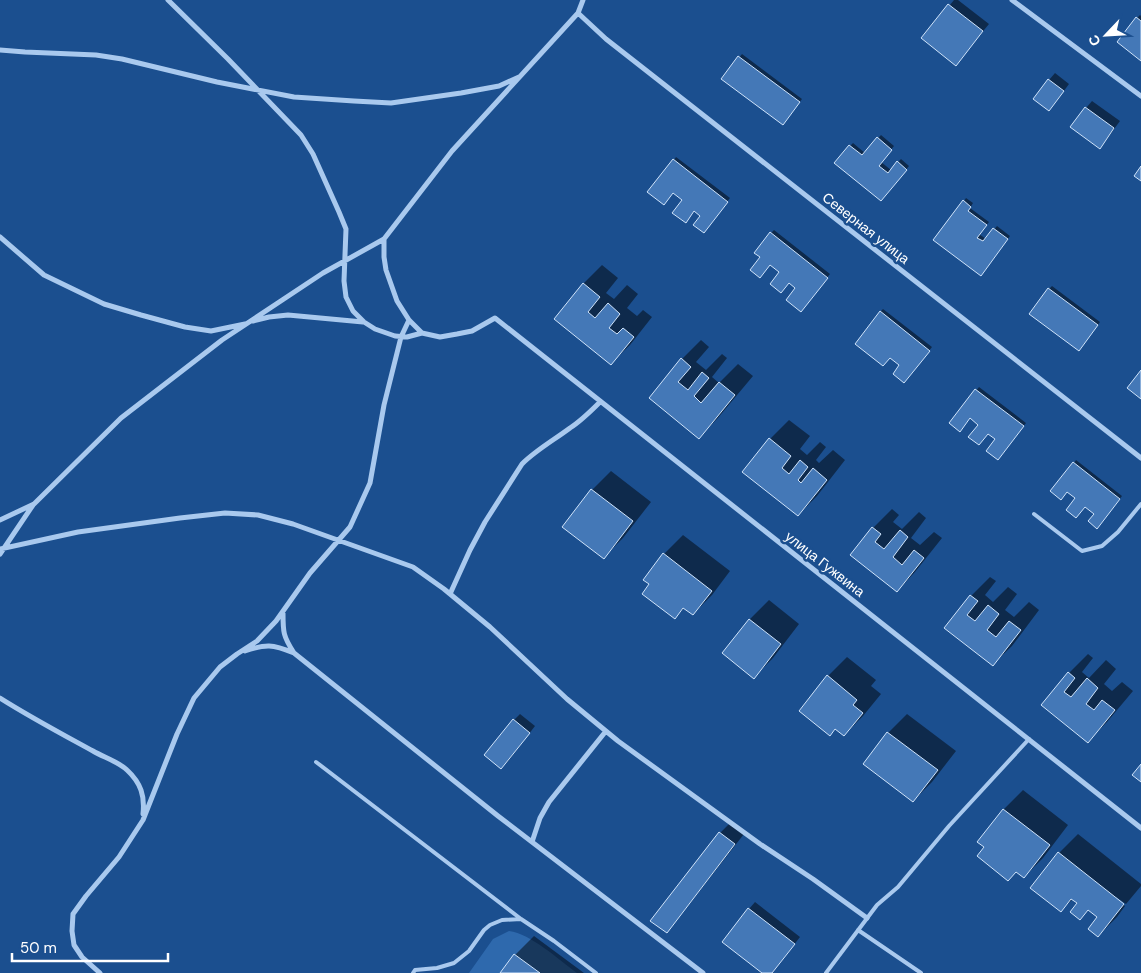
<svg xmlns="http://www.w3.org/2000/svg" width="1141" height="973" viewBox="0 0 1141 973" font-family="'DM Sans',sans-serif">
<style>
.green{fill:#2e69ad}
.shadow{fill:#0007}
.building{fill:#4478b7;stroke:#cfe3fa}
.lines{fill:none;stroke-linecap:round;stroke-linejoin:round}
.lane{stroke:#a9c9ee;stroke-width:4}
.street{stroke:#a9c9ee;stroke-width:5}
.labels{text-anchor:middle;stroke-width:5;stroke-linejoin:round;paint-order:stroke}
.street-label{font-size:14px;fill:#fff;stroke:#1b4f8f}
</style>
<rect width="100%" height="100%" fill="#1b4f8f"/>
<path class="green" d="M509,931C531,934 558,959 577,973H469L493,939Z"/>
<path class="shadow" d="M954,0H958L989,24L956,64L923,38Z
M1140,15L1141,16V59L1137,18Z
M742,54L802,99L786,120L723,78Z
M1055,73L1069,84L1055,103L1049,80Z
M1092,101L1120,121L1106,140L1099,147L1072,127L1086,108Z
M881,135L894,146L881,162L891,170L901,159L909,166L884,197L850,146L853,143L865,153Z
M676,157L730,198L706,228L702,216L695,210L688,218L684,200L674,192V160Z
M966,198L973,203L970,208L989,222L979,234L986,239L997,226L1010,236L984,271L964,201Z
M774,230L830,274L803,308L797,288L781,272L761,257L771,233Z
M602,265L618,278L606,293L614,299L627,285L638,294L627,308L637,316L643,310L652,317L630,345L611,363L556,319L583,284Z
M1052,286L1100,322L1081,347L1049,289Z
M883,309L932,347L907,379L880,312Z
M701,340L709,347L696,362L706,370L722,354L727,358L712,377L719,383L738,364L753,376L717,419L699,437L650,398L682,359Z
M979,387L1026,423L1001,455L997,439L971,417L950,423Z
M789,420L810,436L800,449L807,455L820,442L826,447L816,460L819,463L833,450L845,460L817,496L798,515L744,471L770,439Z
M1076,460L1122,496L1100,524L1095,514L1076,498L1074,463Z
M611,471L651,502L623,538L604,557L592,490Z
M892,509L899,515L893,522L902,529L919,512L926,518L911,538L920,545L934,532L942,538L915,572L897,591L852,555L873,528Z
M683,535L730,571L712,595L693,614L685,607L675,617L651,584L664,554Z
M990,577L996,581L985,595L993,602L1008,587L1017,594L1005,610L1014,617L1029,602L1039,610L1012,646L993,664L946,628L971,596Z
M769,600L799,624L773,658L754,677L723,653L750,619Z
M1088,654L1093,658L1082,672L1089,678L1106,660L1116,669L1104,684L1112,691L1122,682L1133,691L1107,722L1088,741L1043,704L1069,673Z
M847,657L876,680L871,686L881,694L863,716L844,735L836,728L830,734L828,676Z
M520,714L535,726L508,761L501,767L514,720Z
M907,714L956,751L932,782L913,801L865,764L888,733Z
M1023,790L1068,825L1043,858L1024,877L979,842L1004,809Z
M730,823L744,834L676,921L666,931L652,920L720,833Z
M1078,834L1141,884V886L1126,904L1116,897L1115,898L1125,906L1117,917L1098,936L1099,917L1089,909L1080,918L1078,903L1073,899L1060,911L1059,853Z
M755,902L800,937L772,973H764L749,909Z
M534,936L584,973H501L515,955Z"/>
<path class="building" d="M948,4L983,31L956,66L921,38Z
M1136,17L1141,21V61L1117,42Z
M738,56L800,102L783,125L721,79Z
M1048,79L1064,91L1049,111L1033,99Z
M1085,107L1114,128L1100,149L1070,127Z
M877,137L892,150L879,166L888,173L897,161L907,170L881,201L834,163L849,145L862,155Z
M673,159L728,202L704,233L693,225L700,216L694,211L686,223L672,213L682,200L673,193L664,205L647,192Z
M1141,166V181L1134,176Z
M963,200L971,207L968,211L987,225L977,238L983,241L993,228L1008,239L981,276L933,240Z
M770,232L828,278L801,312L786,300L795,288L789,283L781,293L770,284L779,272L770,265L760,278L750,270L760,257L754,253Z
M583,283L600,297L588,312L595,318L608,303L620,314L609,328L617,334L623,328L634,337L611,365L554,319Z
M1048,288L1098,325L1079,351L1029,314Z
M880,311L930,351L904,383L893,374L899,365L890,358L883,366L855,344Z
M681,358L691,367L678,382L688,390L702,372L709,378L694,396L701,403L719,382L735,395L699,439L649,398Z
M1141,370V399L1127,388Z
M975,389L1024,426L998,460L986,451L995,439L988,434L979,445L968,437L978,425L970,418L960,432L949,423Z
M769,438L791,456L782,468L789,474L800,460L808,467L798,480L801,483L813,468L827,480L798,516L742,472Z
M1073,462L1120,499L1097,529L1088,521L1094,514L1085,507L1076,518L1066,510L1075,498L1067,492L1061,500L1050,491Z
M591,489L633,521L604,559L562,527Z
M872,527L881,534L875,542L884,549L900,530L908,537L893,557L902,565L914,550L924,558L897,592L850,555Z
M663,553L712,591L693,615L683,608L675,619L642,594L649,584L643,580Z
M970,595L978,601L967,615L975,621L988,605L999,614L987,630L996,637L1009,621L1021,630L993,666L944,628Z
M749,619L781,644L754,679L722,653Z
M1068,672L1075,678L1064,692L1071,697L1087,678L1098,688L1086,704L1094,710L1102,700L1115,710L1088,743L1041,705Z
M827,675L857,700L853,705L863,713L844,736L835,729L830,736L799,711Z
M513,719L530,733L501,769L484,755Z
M887,732L938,770L913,802L863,764Z
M1141,764V782L1132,775Z
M1003,809L1050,845L1024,878L1016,872L1008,881L977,856L984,847L977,842Z
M719,832L735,844L667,933L650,921Z
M1058,852L1124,904L1098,937L1088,929L1097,917L1088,910L1080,920L1070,912L1077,903L1071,899L1061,912L1030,888Z
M748,908L795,944L772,973H762L722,942Z
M514,954L540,973H500Z"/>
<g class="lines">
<path class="lane" d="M1034,514L1082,551L1102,546L1118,532L1141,504
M316,762L521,919
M858,930L921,973
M413,973L415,970L437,968L454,963L469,951L484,930L490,925L502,920L521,919L554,941L596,973
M826,973L877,905L898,887L949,826L1029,739"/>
<path class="street" d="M168,0L228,59L301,135L313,154L339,212L346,229L344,281L346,297L353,311L364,322L375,329L395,336L407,337L422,333
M1012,0L1141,96
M578,13L606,39L1141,458
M0,50L25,52L96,55L122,59L217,82L294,97L354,101L391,103L461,93L499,86L519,77
M0,237L44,275L104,304L141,315L185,327L211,331L245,324
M384,239V257L386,270L397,301L409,320L422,333L440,337L457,334L472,331L495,318L1141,828
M253,321L269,317L288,315L363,322
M0,520L34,504L121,418L222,340L323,273L384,239L452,151L578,13L583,0
M0,549L78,532L180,518L225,513L258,515L293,524L413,567L444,589L490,627L567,699L618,741L760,844L813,879L867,918
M0,554L33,505
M450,594L470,550L485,522L522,464C536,450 554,440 570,428C581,421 591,411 600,402
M283,613C283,632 283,636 294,653L498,816L703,973
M245,651C266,644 272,644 294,653
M0,698C30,717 62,734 93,751C103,757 119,762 127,770C141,783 145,796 143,814
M532,842L540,818L549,802L606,731
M100,973L82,957L74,945L72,931L73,914L86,896L119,857L143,820L177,734L194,698L220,667L237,654L257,641L276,621L310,573L350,527L370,483L384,405L401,337L409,320"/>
</g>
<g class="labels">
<g class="street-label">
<text transform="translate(866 228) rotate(38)" y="5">Северная улица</text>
<text transform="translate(825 564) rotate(38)" y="5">улица Гужвина</text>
</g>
</g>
<g transform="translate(1106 35) rotate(245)" stroke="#1b4f8f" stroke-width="4" paint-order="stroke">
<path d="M0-4L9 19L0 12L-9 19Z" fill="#ffffff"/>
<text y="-8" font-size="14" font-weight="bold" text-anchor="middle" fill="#ffffff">С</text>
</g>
<path d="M12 953v8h156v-8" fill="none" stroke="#ffffff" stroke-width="2.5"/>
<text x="20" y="953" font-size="15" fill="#ffffff" stroke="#1b4f8f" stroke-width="4" paint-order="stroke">50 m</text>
</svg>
